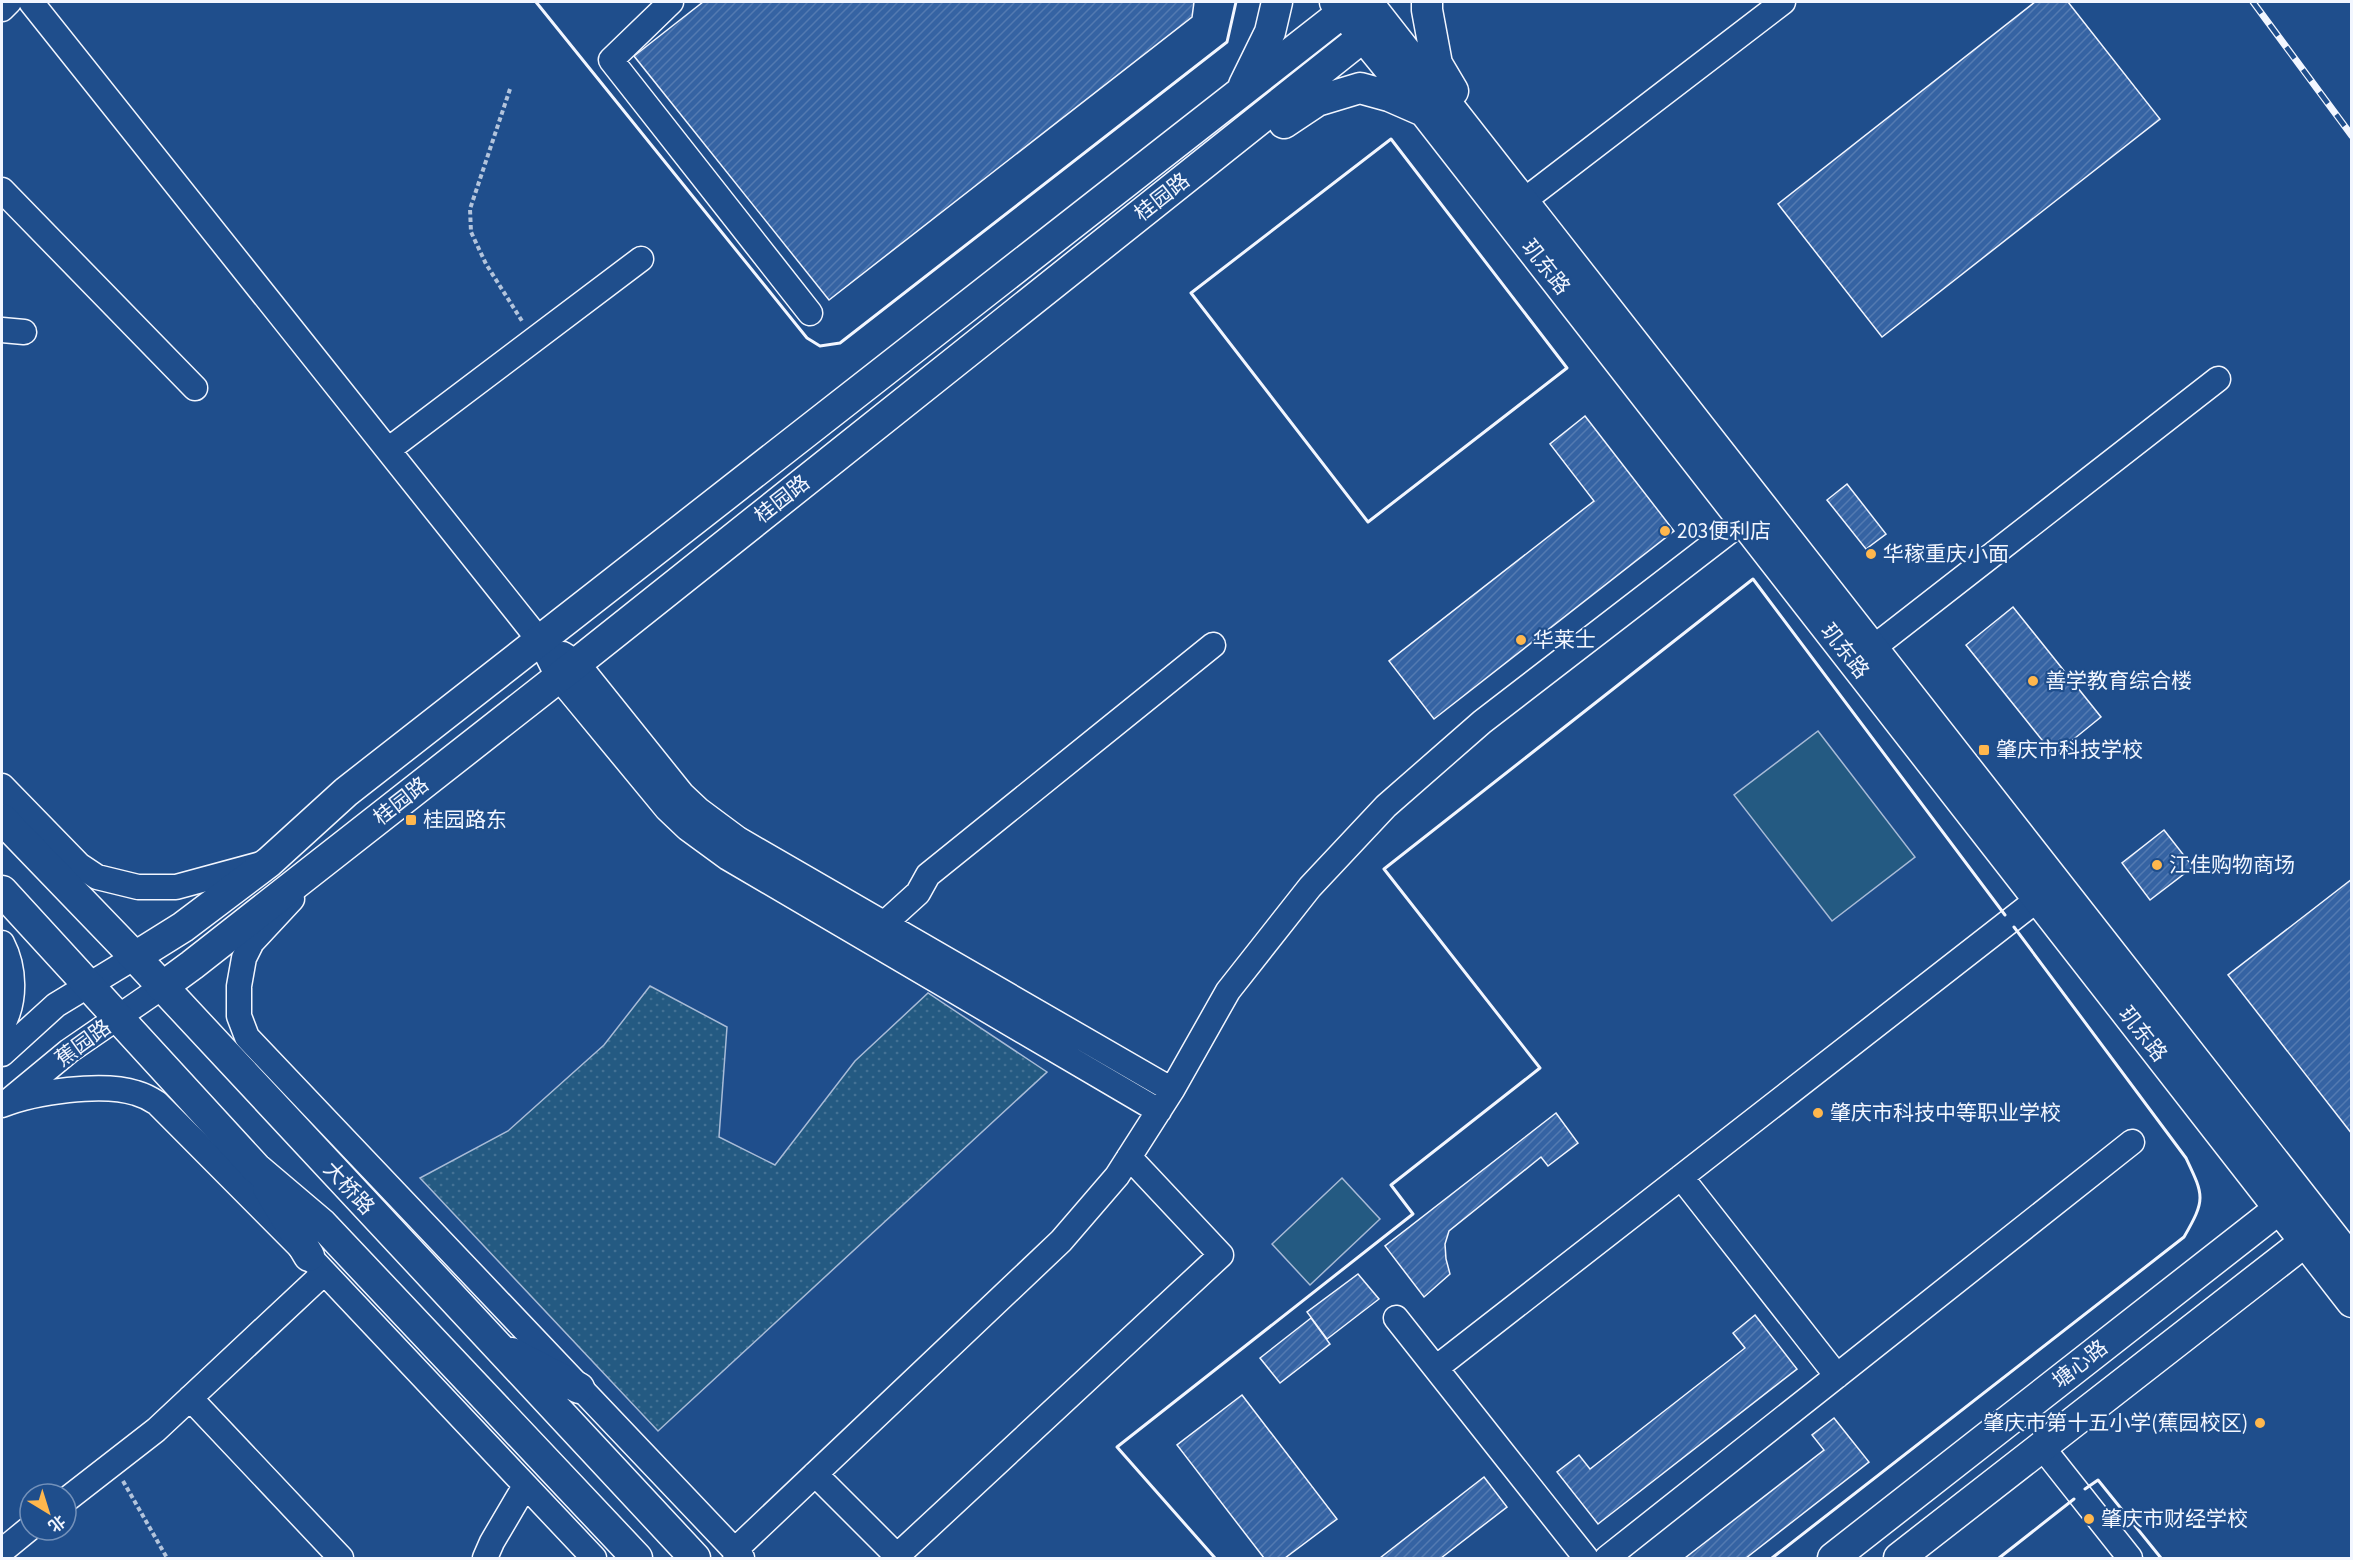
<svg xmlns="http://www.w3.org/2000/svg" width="2353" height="1560" viewBox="0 0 2353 1560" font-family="'Source Sans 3','Noto Sans SC',sans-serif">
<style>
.grass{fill:url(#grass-dots);stroke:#a8bbd7;stroke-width:1.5}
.pitch{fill:#245a82;stroke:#a8bbd7;stroke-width:1.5}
.building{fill:url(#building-hatch);stroke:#f2f6ff;stroke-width:1.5}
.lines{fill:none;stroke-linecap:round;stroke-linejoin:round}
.minor-casing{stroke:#f2f6ff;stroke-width:27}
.major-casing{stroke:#f2f6ff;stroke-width:33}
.path{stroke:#b3c4dc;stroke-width:4;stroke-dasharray:4.5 3;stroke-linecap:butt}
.minor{stroke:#1f4e8c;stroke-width:24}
.major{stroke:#1f4e8c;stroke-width:30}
.rail-casing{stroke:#f2f6ff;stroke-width:7}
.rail{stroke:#1f4e8c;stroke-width:4.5;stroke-dasharray:14;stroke-linecap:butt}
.wall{stroke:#f2f6ff;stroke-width:3}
.poi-dot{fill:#ffb74d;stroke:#1f4e8c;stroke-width:2}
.labels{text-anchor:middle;stroke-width:4.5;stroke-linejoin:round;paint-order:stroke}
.street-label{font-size:21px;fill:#f2f6ff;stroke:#1f4e8c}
.poi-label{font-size:21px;fill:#f2f6ff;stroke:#1f4e8c;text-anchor:start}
</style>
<defs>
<pattern id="grass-dots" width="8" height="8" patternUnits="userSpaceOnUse" patternTransform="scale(1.5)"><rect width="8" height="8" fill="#245a82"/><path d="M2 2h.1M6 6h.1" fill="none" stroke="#447295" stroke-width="1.8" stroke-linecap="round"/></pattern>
<pattern id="building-hatch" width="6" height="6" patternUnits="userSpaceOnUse" patternTransform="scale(1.5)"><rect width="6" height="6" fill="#3563a3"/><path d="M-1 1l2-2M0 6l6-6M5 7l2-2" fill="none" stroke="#537ab1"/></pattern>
</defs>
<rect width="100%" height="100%" fill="#1f4e8c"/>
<path class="grass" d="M650,986L727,1027L719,1137L775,1165L855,1061L928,993L1047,1072L658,1431L420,1178L508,1131L604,1045Z"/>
<path class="pitch" d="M1818,731L1915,857L1832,921L1734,795Z
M1342,1178L1380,1219L1310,1285L1272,1244Z"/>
<path class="building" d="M703,2H1194L1192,17L829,300L634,56Z
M2035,2H2068L2160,119L1882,337L1778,204Z
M1585,416L1674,531L1434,719L1389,661L1594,501L1550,444Z
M1847,484L1886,534L1866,549L1827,500Z
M2013,607L2101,717L2054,755L1966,645Z
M2164,830L2193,867L2150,900L2122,863Z
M2352,879V1134L2228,975Z
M1556,1113L1578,1143L1548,1166L1541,1157L1449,1231L1445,1244L1446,1259L1450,1274L1424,1297L1385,1246Z
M1358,1274L1379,1299L1327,1339L1307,1312Z
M1755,1315L1797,1369L1598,1524L1557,1472L1579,1455L1590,1469L1745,1348L1733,1333Z
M1311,1318L1330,1344L1280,1383L1260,1358Z
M1242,1395L1337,1519L1285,1558H1264L1177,1445Z
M1834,1418L1869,1462L1746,1558H1685L1824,1450L1812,1435Z
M1484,1477L1507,1507L1441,1558H1380Z"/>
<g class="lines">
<defs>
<path id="minor" d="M31,2L540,641L558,677L667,809L687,828L728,858L1159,1111
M671,2L611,60L810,313
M2,9L9,2
M2,190L195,388
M1509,212L1783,2
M2,330L24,332
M388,450L641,259
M563,654L577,663L682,794L699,810L738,839L1172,1090
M1860,658L2218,379
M2,786L79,865L97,877L138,887H176L261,864
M292,899L252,942L244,958L239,986V1016L247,1037L742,1558
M885,923L918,893L928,875L1213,645
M2,943C15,968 16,1001 2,1026
M2,1054L56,1005L135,957
M11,1099L69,1051L162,987
M2,1105C34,1092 102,1082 136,1093C143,1095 151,1099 157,1103L309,1256L594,1558
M1681,1177L1837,1376
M1396,1318L1586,1558
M1436,1368L2038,899
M190,1398L341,1558
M2042,1447L2130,1558
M815,1474L897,1556L1221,1255L1129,1157
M66,1500L156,1430L324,1273
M2,1551L30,1528
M734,1551L1061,1241L1117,1176L1172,1090L1228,991L1310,887L1386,806L1482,722L1757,510
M485,1558L492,1542L525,1486
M1607,1558L2132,1142"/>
<path id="major" d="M1335,2L1424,111L2352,1302
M1367,2L2352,1261
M1427,2V10L1437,64L1453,91
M1244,85L1270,32L1277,2
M1284,123L1317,101L1360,88L1389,96L1421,110
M2,819L135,957L695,1558
M2,891L256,1168L322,1224L637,1558
M135,957L183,927L269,862L346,792L1356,2
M162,987L192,965L577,663L1378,25
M268,1188L309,1256
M512,1353L579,1388
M1833,1558L2294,1197
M1899,1558L2320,1230"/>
</defs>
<use href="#minor" class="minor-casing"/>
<use href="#major" class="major-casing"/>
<path class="path" d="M510,89L470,209L471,232L486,264L522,321
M123,1481L167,1558"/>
<use href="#minor" class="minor"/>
<use href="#major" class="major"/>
<defs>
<path id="rail" d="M2253,2L2352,136"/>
</defs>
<use href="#rail" class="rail-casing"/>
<use href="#rail" class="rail"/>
<path class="wall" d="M536,2L807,338L820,346L840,343L1227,42L1236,2
M1391,139L1567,368L1368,522L1191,293Z
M2085,1489L2098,1480L2161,1558
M1215,1558L1117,1447L1413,1214L1391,1185L1540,1068L1384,869L1753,579L2005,915
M1772,1558L2184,1237C2206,1199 2204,1196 2186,1158L2014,927
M1999,1558L2074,1499"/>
</g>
<g class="poi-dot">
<circle cx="1665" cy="531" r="6"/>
<circle cx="1871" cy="554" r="6"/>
<circle cx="1521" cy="640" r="6"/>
<circle cx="2033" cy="681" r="6"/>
<rect x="1978" y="744" width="12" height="12" rx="3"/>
<rect x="405" y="814" width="12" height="12" rx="3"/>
<circle cx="2157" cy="865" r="6"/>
<circle cx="1818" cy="1113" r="6"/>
<circle cx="2260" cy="1423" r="6"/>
<circle cx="2089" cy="1519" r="6"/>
</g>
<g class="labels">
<g class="street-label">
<text transform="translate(1162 197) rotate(-38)" y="7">桂园路</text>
<text transform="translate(1546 267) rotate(52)" y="7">玑东路</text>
<text transform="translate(782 499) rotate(-38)" y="7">桂园路</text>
<text transform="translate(1845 651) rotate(52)" y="7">玑东路</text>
<text transform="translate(401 801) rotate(-38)" y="7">桂园路</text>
<text transform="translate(2143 1034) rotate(52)" y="7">玑东路</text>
<text transform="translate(83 1043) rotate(-36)" y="7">蕉园路</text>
<text transform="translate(349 1188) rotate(47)" y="7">大桥路</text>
<text transform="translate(2080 1364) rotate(-38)" y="7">塘心路</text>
</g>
<g class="poi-label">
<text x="1677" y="538">203便利店</text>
<text x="1883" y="561">华稼重庆小面</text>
<text x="1533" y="647">华莱士</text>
<text x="2045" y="688">善学教育综合楼</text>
<text x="1996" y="757">肇庆市科技学校</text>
<text x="423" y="827">桂园路东</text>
<text x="2169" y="872">江佳购物商场</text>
<text x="1830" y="1120">肇庆市科技中等职业学校</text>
<text x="2248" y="1430" text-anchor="end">肇庆市第十五小学(蕉园校区)</text>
<text x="2101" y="1526">肇庆市财经学校</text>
</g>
</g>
<rect width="2353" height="1560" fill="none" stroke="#f2f6ff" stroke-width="6"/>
<g transform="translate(48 1512) rotate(142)"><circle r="28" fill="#1f4e8c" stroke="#7391ba" stroke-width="1.5"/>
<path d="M0-4.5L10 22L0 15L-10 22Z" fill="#ffb74d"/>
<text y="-9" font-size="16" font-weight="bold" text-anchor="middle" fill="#f2f6ff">北</text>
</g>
</svg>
